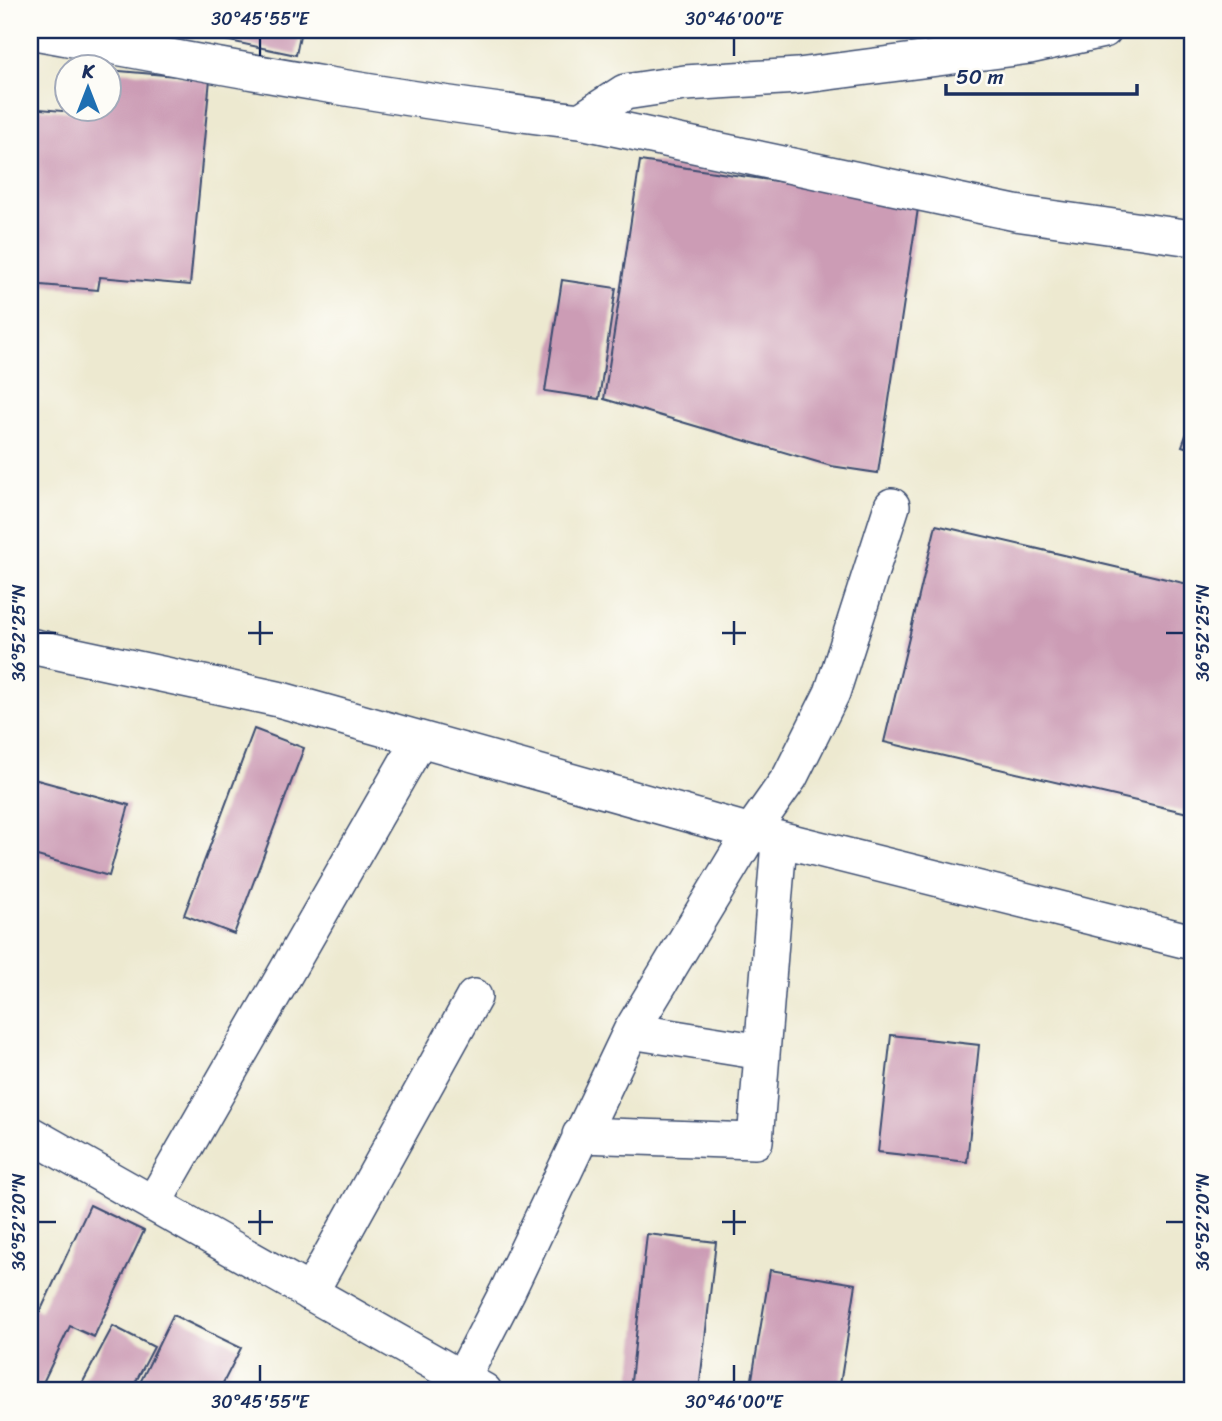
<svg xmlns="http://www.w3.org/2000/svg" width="1222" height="1421" viewBox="0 0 1222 1421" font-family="Sriracha,sans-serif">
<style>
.building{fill:#cc9cb5}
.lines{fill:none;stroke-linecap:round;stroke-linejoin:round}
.minor-casing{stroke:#3a4b6f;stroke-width:38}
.minor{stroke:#fff;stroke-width:35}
.ticks{fill:none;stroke:#1b2f5e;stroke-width:2.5}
.neatline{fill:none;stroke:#1b2f5e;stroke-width:2.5}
.ticks-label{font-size:18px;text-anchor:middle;fill:#1b2f5e}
</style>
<rect width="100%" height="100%" fill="#fdfcf7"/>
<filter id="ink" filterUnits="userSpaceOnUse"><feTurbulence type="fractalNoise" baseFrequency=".0143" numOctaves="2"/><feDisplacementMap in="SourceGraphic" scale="14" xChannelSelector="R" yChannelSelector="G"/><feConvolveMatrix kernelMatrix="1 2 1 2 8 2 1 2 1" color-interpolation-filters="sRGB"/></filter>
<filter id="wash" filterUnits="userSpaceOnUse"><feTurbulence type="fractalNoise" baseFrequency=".00686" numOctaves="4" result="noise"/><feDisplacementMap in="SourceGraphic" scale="28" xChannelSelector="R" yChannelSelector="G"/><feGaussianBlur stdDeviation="1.57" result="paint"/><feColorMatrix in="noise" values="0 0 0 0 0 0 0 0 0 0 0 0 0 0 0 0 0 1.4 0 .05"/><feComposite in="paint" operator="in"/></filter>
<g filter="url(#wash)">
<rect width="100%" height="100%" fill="#ede9d0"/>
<g id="blocks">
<path class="building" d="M178,30H301L296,55Z
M108,70L210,79L190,285L100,277L98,290L30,284V108L94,114V108H108Z
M640,161L919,202L878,473L831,466L604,399Z
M562,280L616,288L599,399L545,391Z
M1192,419V449L1182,446Z
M936,525L1192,585V814L884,742Z
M254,729L304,748L234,934L184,915Z
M30,778L129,805L109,876L30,854Z
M891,1035L979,1045L967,1162L878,1152Z
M1191,1063H1192V1090L1185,1089Z
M90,1205L144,1231L94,1337L70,1326L39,1391H30V1307L40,1312Z
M647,1234L716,1242L699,1391H630Z
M770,1270L856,1284L839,1391H750Z
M173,1315L241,1348L219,1391H136Z
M113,1326L154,1347L131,1391H78Z
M1185,1384L1192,1385V1391H1184Z"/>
</g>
</g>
<g filter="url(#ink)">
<use href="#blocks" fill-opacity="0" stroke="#3a4b6f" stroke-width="2"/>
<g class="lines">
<defs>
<path id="minor" d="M1104,30L1030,46L798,76L685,83L625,92L580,121L1015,213L1192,238
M30,31C213,65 395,100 580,121
M892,506L832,693L790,777L751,832L1192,942
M30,646L278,699L751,832L631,1031L507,1292L462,1379
M631,1031L762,1052
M30,1134L484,1391
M580,1135L755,1141L779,842
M153,1204L420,739
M310,1293L474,997"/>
</defs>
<use href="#minor" class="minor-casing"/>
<use href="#minor" class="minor"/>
</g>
</g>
<path class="ticks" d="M260,38V56M734,38V56M260,621V645M734,621V645M38,633H56M248,633H273M722,633H746M1166,633H1184M260,1210V1235M734,1210V1235M38,1222H56M248,1222H273M722,1222H746M1166,1222H1184M260,1365V1382M734,1365V1382"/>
<rect width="1222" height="1421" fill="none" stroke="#fdfcf7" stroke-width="77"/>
<g transform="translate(88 88)"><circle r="33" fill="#fdfcf7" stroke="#a3aaba" stroke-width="2"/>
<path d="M0-5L12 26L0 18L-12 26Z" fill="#1f6fb2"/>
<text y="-10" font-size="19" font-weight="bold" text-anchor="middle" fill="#1b2f5e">K</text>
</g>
<path d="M946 84v10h191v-10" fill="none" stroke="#1b2f5e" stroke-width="3.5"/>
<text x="956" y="84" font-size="21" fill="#1b2f5e" stroke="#fdfcf7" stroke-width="5" paint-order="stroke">50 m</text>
<rect x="38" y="38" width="1146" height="1344" class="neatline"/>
<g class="ticks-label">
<text x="260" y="25">30°45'55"E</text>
<text x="734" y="25">30°46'00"E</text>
<text transform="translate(19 633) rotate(-90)" y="6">36°52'25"N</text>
<text transform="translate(1203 633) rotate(-90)" y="6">36°52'25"N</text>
<text transform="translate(19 1222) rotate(-90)" y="6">36°52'20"N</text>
<text transform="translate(1203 1222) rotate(-90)" y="6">36°52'20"N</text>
<text x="260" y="1408">30°45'55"E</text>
<text x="734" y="1408">30°46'00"E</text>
</g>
</svg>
